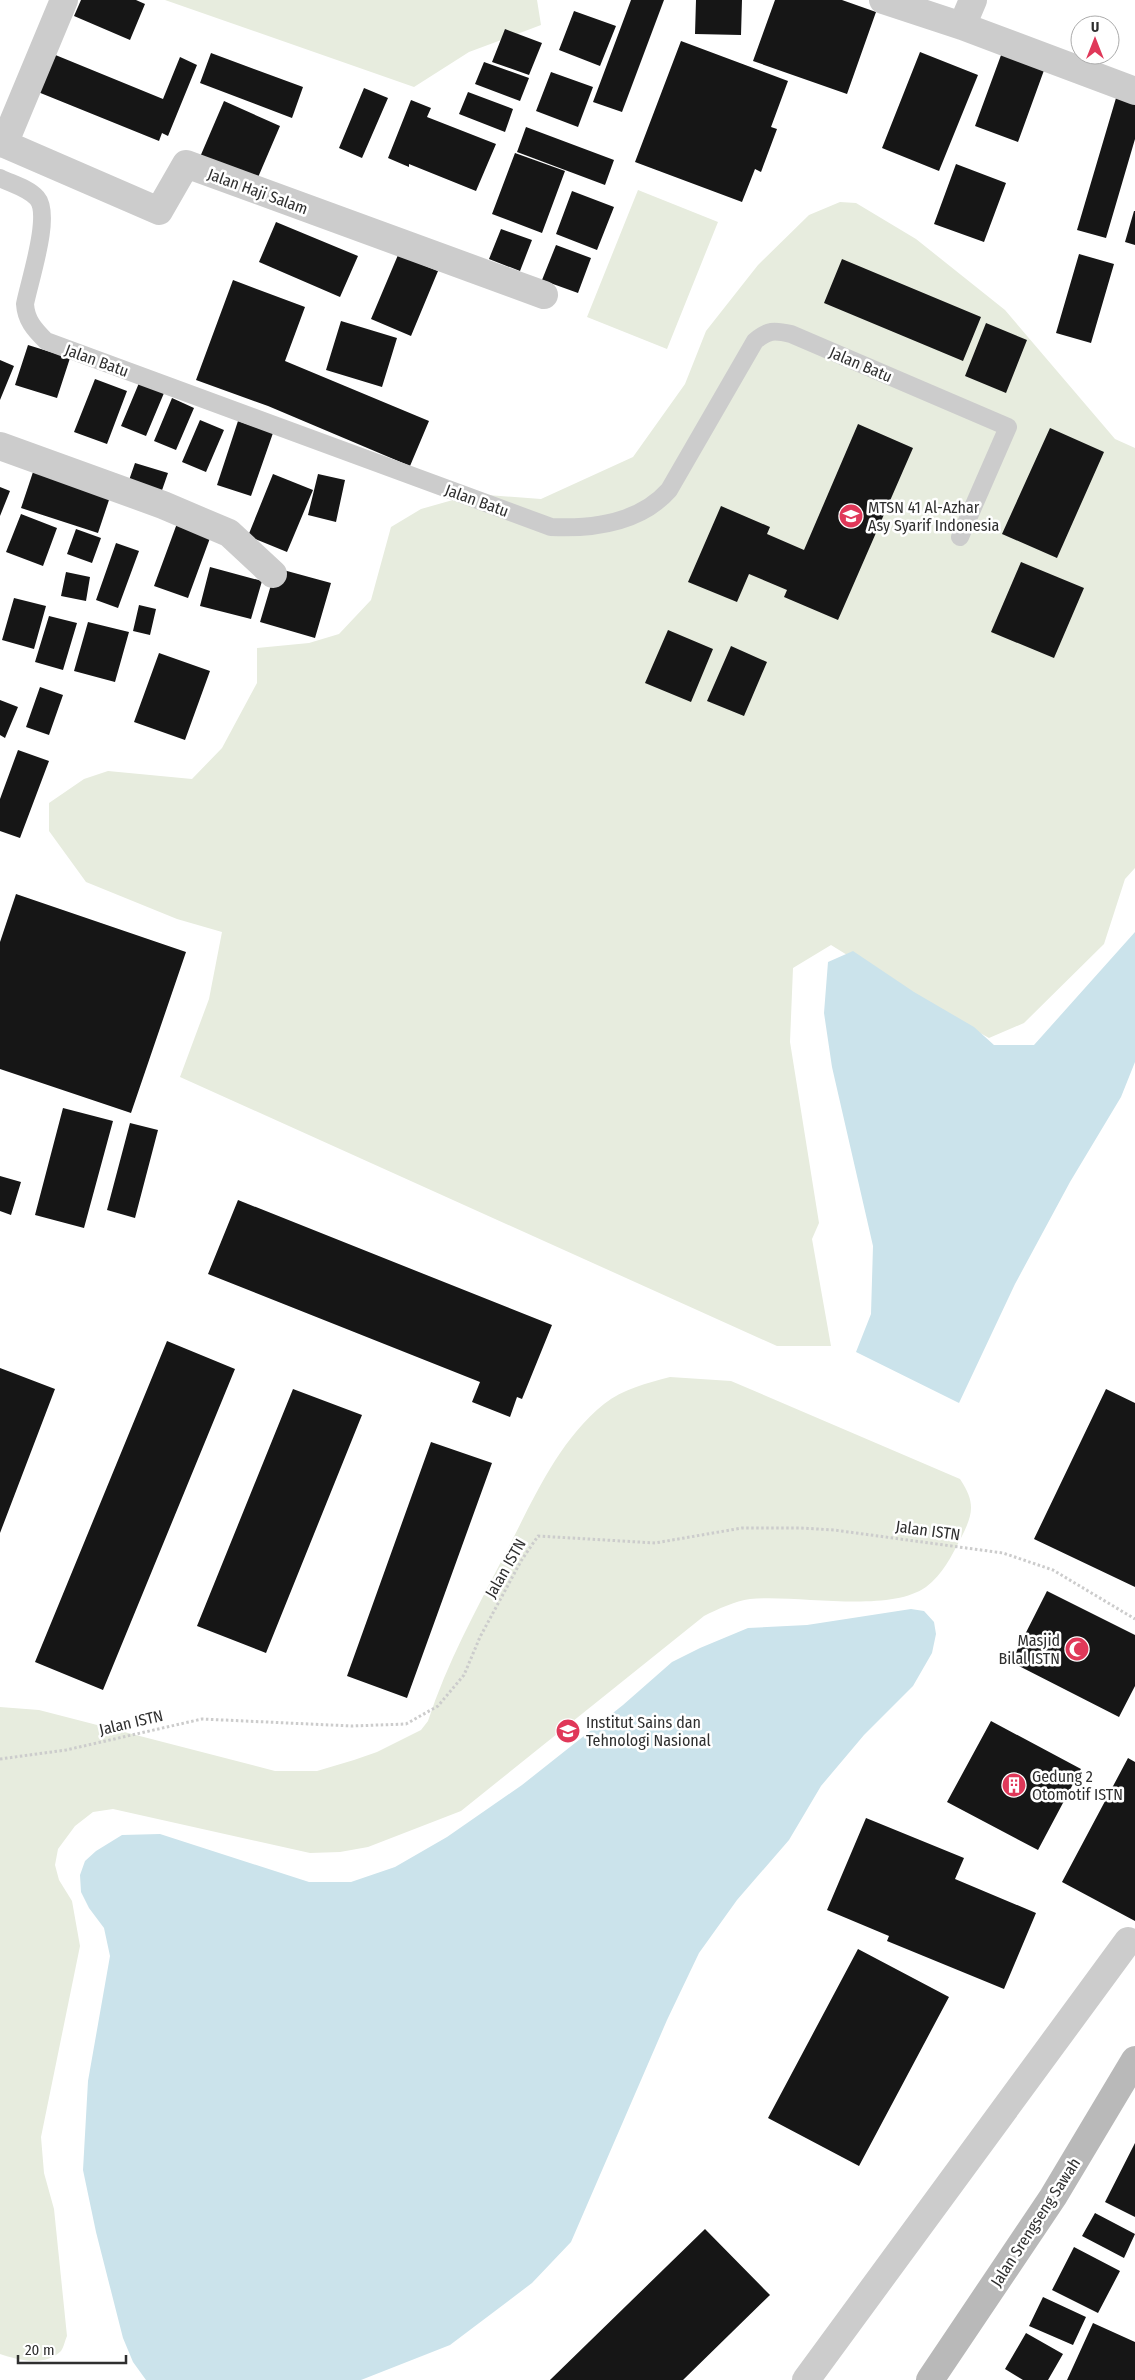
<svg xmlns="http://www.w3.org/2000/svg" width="1135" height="2380" viewBox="0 0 1135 2380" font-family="'Fira Sans Condensed',sans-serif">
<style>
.green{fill:#e7ecde}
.water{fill:#cbe3eb}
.building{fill:#161616}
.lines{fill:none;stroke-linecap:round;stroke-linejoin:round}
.path{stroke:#ccc;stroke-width:3;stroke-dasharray:2.5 2.5;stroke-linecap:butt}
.lane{stroke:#ccc;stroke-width:18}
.street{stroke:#ccc;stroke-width:28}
.secondary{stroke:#b9b9b9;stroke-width:28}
.labels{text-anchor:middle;stroke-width:5;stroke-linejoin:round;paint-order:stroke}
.street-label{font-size:16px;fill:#2f2f2f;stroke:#fff}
.poi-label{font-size:16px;fill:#2f2f2f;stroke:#fff;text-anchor:start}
</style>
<rect width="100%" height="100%" fill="#fff"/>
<path class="green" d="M165,0H537L541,25L469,52L414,87Z
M638,190L718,222L667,349L587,317Z
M840,202L856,203L916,239L1005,310L1115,439L1135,448V868L1125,879L1104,944L1024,1023L989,1038L902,989L831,945L793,968L790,1042L819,1223L812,1239L831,1346H777L180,1077L209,999L222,932L177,919L86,882L49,831V803L84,779L108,771L192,779L222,748L257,683V648L309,643L339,634L371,600L391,527L421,509L474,494L541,499L633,457L685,384L706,331L758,265L809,215Z
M670,1377L731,1381L960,1479C976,1503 973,1514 961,1538C951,1557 943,1574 926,1587C888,1614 797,1594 750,1599C735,1601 718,1609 704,1616L461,1811L368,1847L340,1852L310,1853L113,1809L93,1812L75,1826L58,1849L55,1865L59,1880L72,1901L80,1946L41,2137L44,2173L54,2209L67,2336C65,2340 64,2347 61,2351C45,2367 18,2360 0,2354V1707L39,1710L275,1771H317L354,1760L377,1752L421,1730L428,1721C447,1663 476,1610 504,1556C532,1503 556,1443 604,1404C623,1389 647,1383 670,1377Z"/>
<path class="water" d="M1135,932V1062L1121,1097L1070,1182L1015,1284L959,1403L856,1352L871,1314L873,1246L832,1067L824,1013L828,962L853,951L914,992L974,1027L994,1045H1034Z
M911,1609L924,1611L934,1622L936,1634L932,1653L913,1686L864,1735L821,1786L789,1840L737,1900L699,1953L667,2020L571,2242L532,2283L450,2345L361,2380H146L133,2362L123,2338L96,2232L83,2170L88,2081L110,1956L104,1928L89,1908L81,1892L80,1875L85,1861L96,1851L122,1835L160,1834L309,1882H351L395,1867L447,1837L522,1785L623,1705L672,1662L700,1648L748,1628L807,1625Z"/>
<path class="building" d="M81,0H136L145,4L130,40L74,16Z
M631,0H664L622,112L593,102Z
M696,0H742L741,35L695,34Z
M775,0H842L876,12L847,94L753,61Z
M574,11L616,26L600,66L559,50Z
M505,29L542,43L529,75L492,62Z
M681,41L788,81L771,127L777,129L761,172L755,169L742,202L635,162Z
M1004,47L1047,62L1018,142L975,126Z
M920,52L978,75L939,171L882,148Z
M211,53L303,87L292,118L200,83Z
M53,54L163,99L180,57L197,65L168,136L162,133L159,141L38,92Z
M484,62L529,78L520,101L475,84Z
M551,72L593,87L578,127L536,111Z
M364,88L388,98L362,158L339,148Z
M468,92L513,109L505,132L459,114Z
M1116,98L1135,103V139L1106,238L1077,230Z
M411,100L431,108L427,117L496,144L476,191L409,164V167L388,158Z
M224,101L280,126L256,182L200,157Z
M526,127L614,160L605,185L517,152Z
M515,153L565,171L542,233L492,214Z
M956,164L1006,183L984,242L934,224Z
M572,191L614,207L597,250L556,234Z
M1134,211H1135V245L1125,242Z
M276,222L358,256L340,297L259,262Z
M501,229L532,240L520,271L489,259Z
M556,245L591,258L578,293L542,280Z
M1079,254L1114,264L1091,343L1056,333Z
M398,255L438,271L411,336L371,319Z
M842,259L981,317L963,361L824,303Z
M233,280L305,307L285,361L429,421L410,466L268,406L196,380Z
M341,321L397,338L382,387L326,370Z
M986,323L1027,340L1006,393L965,376Z
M28,345L70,358L57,398L15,385Z
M0,360L14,366L0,400Z
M95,379L127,391L107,444L74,432Z
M139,383L164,393L146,436L121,426Z
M172,398L194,408L176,450L154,441Z
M200,420L224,430L206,472L182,462Z
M238,421L273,433L251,496L217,485Z
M858,424L913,448L838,620L784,597L787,590L749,574L737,602L688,582L721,506L770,527L767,534L804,550Z
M1050,428L1104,452L1057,558L1002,534Z
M135,463L168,473L160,496L127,486Z
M34,469L111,494L98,533L21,508Z
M273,474L313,490L287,552L248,536Z
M318,474L345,480L336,522L308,515Z
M0,487L10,491L0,516Z
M21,514L57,528L43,566L6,552Z
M179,518L213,530L188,598L154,586Z
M76,529L101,538L92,563L67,554Z
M116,543L139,551L118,608L96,600Z
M1021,562L1084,588L1054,658L991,632Z
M210,567L262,581L251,619L200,606Z
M276,568L331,583L315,638L260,622Z
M66,572L90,577L86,601L61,596Z
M14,598L46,606L34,649L2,640Z
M139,605L156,609L150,635L133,631Z
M49,616L77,623L63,670L35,662Z
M88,622L129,632L115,682L74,671Z
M668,630L713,649L691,702L645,683Z
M731,646L767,662L744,716L707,701Z
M159,653L210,671L185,740L134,722Z
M40,687L63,695L49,735L26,727Z
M0,700L18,707L5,738L0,735Z
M18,750L49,761L20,838L0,831V799Z
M16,894L186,952L131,1113L0,1069V942Z
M63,1108L113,1121L84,1228L35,1215Z
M130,1123L158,1130L135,1218L107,1210Z
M0,1176L21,1182L11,1215L0,1211Z
M238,1200L552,1325L522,1399L517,1397L510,1417L472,1402L480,1382L208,1274Z
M167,1341L235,1369L103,1690L35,1662Z
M0,1368L55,1389L0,1533Z
M293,1389L362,1415L266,1653L197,1626Z
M1106,1389L1135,1403V1587L1034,1539Z
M431,1442L492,1463L407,1698L347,1676Z
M1047,1591L1135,1635V1686L1119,1717L1011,1662Z
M991,1721L1081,1769L1038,1850L947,1802Z
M1128,1758L1135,1762V1921L1062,1882Z
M866,1818L964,1858L955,1879L1036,1913L1004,1989L887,1941L889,1936L827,1910Z
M858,1949L949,1997L859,2166L768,2118Z
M1135,2143V2217L1105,2202Z
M1095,2213L1135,2234L1124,2258L1082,2236Z
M705,2229L770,2295L683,2380H550Z
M1074,2247L1120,2271L1098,2313L1052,2290Z
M1043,2297L1086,2317L1073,2345L1029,2326Z
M1093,2323L1135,2342V2380H1067Z
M1026,2333L1063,2354L1048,2380H1023L1005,2369Z"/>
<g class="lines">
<path class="path" d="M0,1759L66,1750L202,1719L352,1726L406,1724L438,1706L464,1675L480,1637L521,1561L538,1536L655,1543L742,1528H801L834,1530L1003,1553L1053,1570L1135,1619"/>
<path class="lane" d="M0,178C12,184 28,188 37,198C52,215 29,282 25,304C26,320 34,329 46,341L551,527C593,529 640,523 669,490L755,341C768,330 774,330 791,334L1008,427L960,537"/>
<path class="street" d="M883,0L962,26L1135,91
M962,26L973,0
M0,142L159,211L186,164L544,295
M4,144L64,0
M0,446L163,505L229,533L273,574
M806,2380L1128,1941"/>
<path class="secondary" d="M930,2380L1053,2197L1135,2060"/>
</g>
<defs>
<symbol id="school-disc" viewBox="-11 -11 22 22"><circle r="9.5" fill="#e03859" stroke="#fff"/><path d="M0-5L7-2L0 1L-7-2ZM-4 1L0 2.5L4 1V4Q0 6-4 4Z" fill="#fff"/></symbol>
<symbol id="mosque-disc" viewBox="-11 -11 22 22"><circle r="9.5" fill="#e03859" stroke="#fff"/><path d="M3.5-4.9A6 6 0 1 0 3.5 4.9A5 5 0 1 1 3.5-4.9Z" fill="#fff"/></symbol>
<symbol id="university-disc" viewBox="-11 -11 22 22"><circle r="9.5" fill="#e03859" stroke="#fff"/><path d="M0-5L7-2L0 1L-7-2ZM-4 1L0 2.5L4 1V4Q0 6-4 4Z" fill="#fff"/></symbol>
<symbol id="building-disc" viewBox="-11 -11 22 22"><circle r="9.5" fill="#e03859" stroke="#fff"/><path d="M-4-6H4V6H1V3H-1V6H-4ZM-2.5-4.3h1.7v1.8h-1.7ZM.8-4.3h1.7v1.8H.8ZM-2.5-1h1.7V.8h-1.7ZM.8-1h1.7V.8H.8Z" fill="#fff"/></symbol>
</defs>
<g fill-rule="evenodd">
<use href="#school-disc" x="837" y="502" width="28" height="28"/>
<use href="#mosque-disc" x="1063" y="1635" width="28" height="28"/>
<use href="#university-disc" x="554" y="1717" width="28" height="28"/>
<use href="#building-disc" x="1000" y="1771" width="28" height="28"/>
</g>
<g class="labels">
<g class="street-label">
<text transform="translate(258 191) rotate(20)" y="6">Jalan Haji Salam</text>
<text transform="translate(97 360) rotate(20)" y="6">Jalan Batu</text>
<text transform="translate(861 364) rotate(23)" y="6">Jalan Batu</text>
<text transform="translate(477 500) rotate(20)" y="6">Jalan Batu</text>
<text transform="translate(928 1530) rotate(8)" y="6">Jalan ISTN</text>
<text transform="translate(505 1568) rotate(-60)" y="6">Jalan ISTN</text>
<text transform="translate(131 1722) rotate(-13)" y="6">Jalan ISTN</text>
<text transform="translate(1035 2222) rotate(-57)" y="6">Jalan Srengseng Sawah</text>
</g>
<g class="poi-label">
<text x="868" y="513">MTSN 41 Al-Azhar<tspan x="868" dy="18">Asy Syarif Indonesia</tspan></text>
<text x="1060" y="1646" text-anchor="end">Masjid<tspan x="1060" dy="18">Bilal ISTN</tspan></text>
<text x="586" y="1728">Institut Sains dan<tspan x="586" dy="18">Tehnologi Nasional</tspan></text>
<text x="1032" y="1782">Gedung 2<tspan x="1032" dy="18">Otomotif ISTN</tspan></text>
</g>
</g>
<g transform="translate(1095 40)"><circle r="24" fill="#ffffff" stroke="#acacac"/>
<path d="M0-4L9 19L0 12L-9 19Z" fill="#e03859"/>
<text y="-8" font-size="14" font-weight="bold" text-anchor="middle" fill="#2f2f2f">U</text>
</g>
<path d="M18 2355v8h108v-8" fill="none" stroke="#2f2f2f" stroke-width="2.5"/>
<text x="25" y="2355" font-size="15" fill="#2f2f2f" stroke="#ffffff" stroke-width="4" paint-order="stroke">20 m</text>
</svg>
